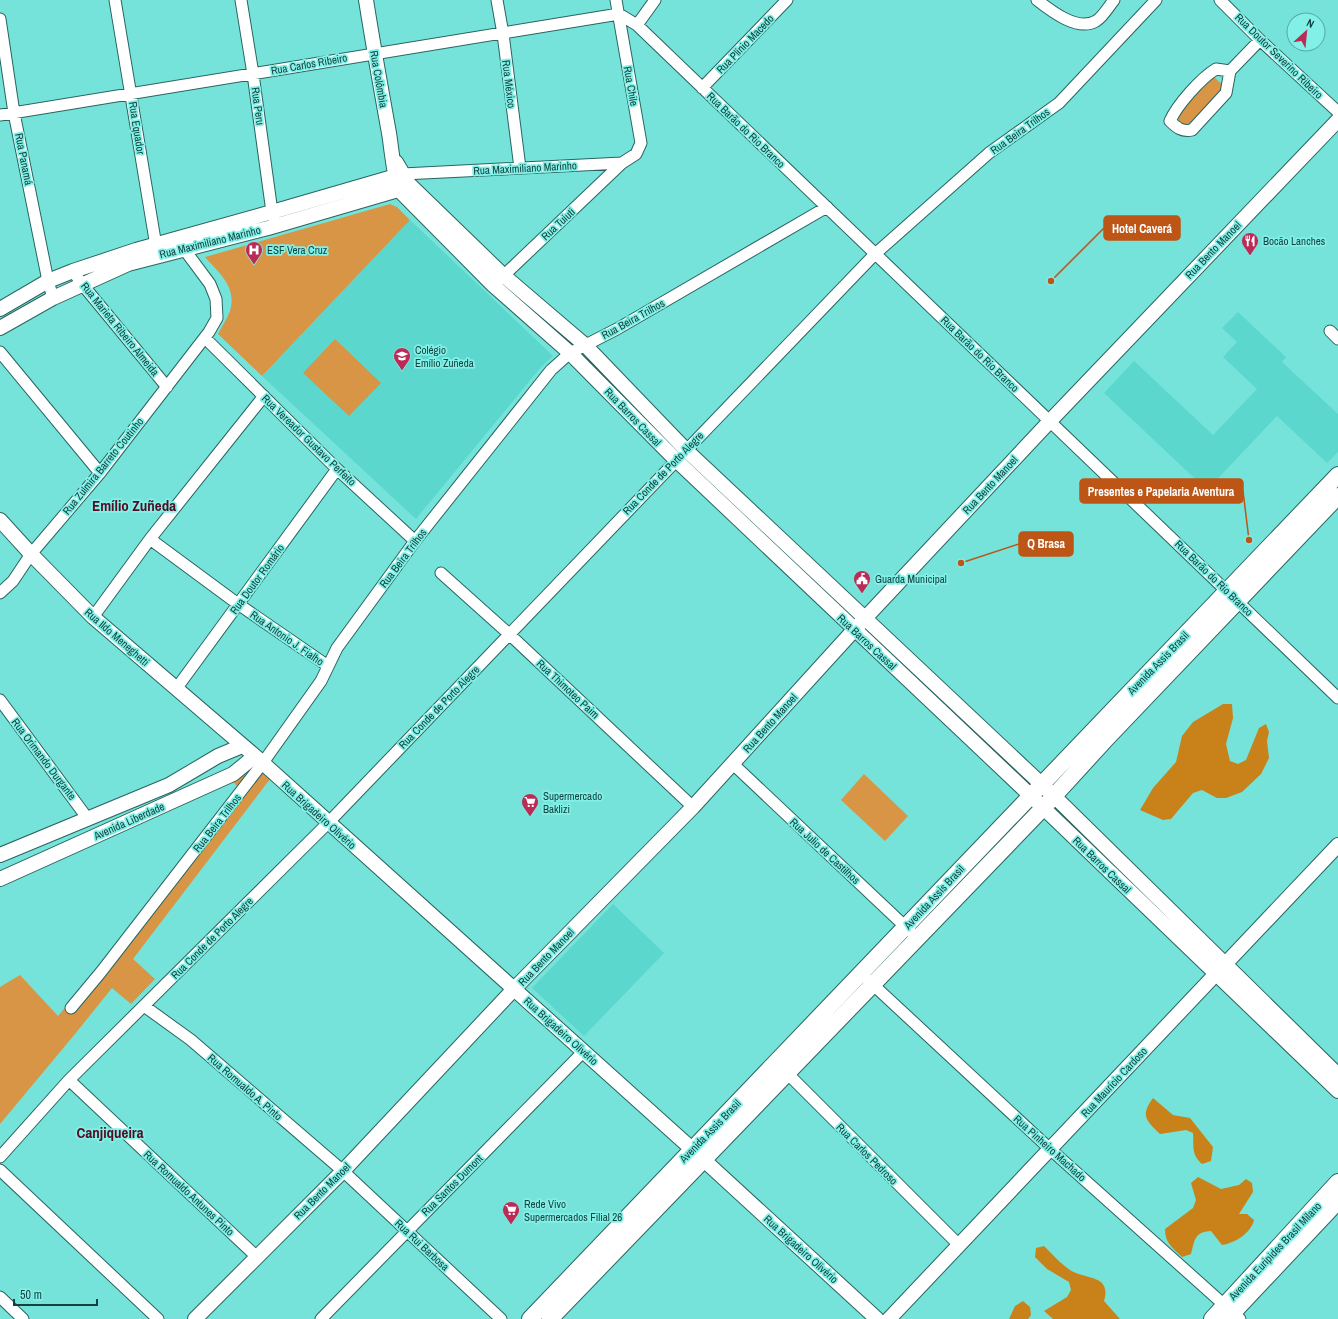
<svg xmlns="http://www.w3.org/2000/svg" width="1338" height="1319" viewBox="0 0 1338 1319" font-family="'Archivo Narrow',sans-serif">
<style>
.built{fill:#5bd7ce}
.green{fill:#d89545}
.forest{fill:#c9811a}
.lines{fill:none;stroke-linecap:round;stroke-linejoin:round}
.minor-casing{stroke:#29645f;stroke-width:13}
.tertiary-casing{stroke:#29645f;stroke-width:16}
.secondary-casing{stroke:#29645f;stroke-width:18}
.minor{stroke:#fff;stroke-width:11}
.tertiary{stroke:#fff;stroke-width:14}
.secondary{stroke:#fff;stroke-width:16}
.labels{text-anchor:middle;stroke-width:3.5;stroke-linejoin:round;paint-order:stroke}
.street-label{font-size:11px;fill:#134340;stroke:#83f0e7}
.poi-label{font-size:11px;fill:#134340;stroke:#83f0e7;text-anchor:start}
.district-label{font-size:15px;font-weight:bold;fill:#520d22;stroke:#83f0e7}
.leader{fill:none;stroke:#bd5516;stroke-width:1.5}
.callout-dot{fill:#bd5516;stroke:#83f0e7;stroke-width:1.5}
.callout{fill:#bd5516;stroke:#bd5516;stroke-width:1.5}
.callout-label{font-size:12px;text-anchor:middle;font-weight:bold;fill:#fff}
</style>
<rect width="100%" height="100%" fill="#75e3da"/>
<path class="built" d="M410,220L553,356L541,367L416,519L262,376Z
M1238,312L1286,357L1282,362L1338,414V452L1327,463L1277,416L1207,490L1104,393L1134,361L1213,435L1257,389L1223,357L1237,342L1222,328Z
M613,904L664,953L584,1036L532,988Z"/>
<path class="green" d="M1213,76L1225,87L1187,128L1175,118Z
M390,204L397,207L410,220L262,376L218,334C222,326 227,319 230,311C237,287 220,274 205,257Z
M335,339L381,383L349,416L303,373Z
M253,764L270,779L133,959L155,979L131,1004L112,988L75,1034L0,1124V987L20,975L58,1016L86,983L238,787L231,780Z
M864,774L908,816L885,841L841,800Z"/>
<path class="forest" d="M1223,704H1232L1233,718L1226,744L1230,761L1238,764L1246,760L1259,728L1266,724L1269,732L1267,741L1269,758L1261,774L1242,792L1226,798H1217L1202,790L1193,793L1171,819L1163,820L1140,810L1153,788L1176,762L1182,736L1193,722Z
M1153,1098L1173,1115L1190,1118L1213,1147L1211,1161L1202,1164C1191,1154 1194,1147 1193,1133L1186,1130L1160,1134C1146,1120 1140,1116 1153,1098Z
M1198,1177L1221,1189L1239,1185L1246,1179L1252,1183L1253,1192L1239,1214H1247L1254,1220C1251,1233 1235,1243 1222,1245L1211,1231C1194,1232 1195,1240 1191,1254L1182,1257C1172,1247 1165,1243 1165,1229L1193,1208L1196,1200L1191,1183Z
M1044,1246C1052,1254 1061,1264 1070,1270C1085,1280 1112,1274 1104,1301L1120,1319H1053L1044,1311L1067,1297L1071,1290L1069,1282L1047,1269L1035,1257L1036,1248Z
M1023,1301L1030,1307L1031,1315L1028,1319H1009L1015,1306Z"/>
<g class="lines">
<defs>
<path id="minor" d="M115,0L157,252
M241,0L253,74L272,212L274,219
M497,0L503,34L520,168
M1037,0C1051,11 1078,32 1096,21C1103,17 1109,6 1114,0
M1220,0L1260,40L1338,112
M0,19L14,113L48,281L53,298
M637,25L655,0
M1230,71L1216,69C1201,78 1177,105 1170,121C1177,128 1182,132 1192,130L1226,93L1230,71L1260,40
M702,88L787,0
M0,115L619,14L637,25L1338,698
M403,174L622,163
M73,271L82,284L167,387
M498,281L622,163L636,154L641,143L616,0
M1330,331L1338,339
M205,338L337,469L415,541
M0,352L100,473
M150,539L238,604L328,666
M441,573L509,634L693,807
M0,593L13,581L31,554L100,473L209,332L217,318L216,299L210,284L184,249
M93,617L150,539L264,396
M176,689L337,469
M0,700L88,819
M733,764L911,932
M868,980L1050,1149L1240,1319
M144,1006L191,1040L343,1171L501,1319
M71,1008L101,972L262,764L321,681L337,648L415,541L551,370L570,353L617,329L827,207
M782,1068L959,1245
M69,1080L257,1257
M0,1157L69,1080L328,823L875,254L989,153L1059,103L1156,0
M0,1170L158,1319
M0,1297L23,1319
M321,1319L583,1052"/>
<path id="tertiary" d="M366,0C373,44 381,89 389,133C392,152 393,171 399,190L493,285L570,353L676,460L1030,795L1338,1091
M396,162L409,184L503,275L585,345L686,450L1054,796L1338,1075
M0,309L48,281L73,271L136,250L272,212L403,174
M0,328L53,298L128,264L268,228L398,190L407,185
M0,520L31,554L93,617L255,756L693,1150L877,1319
M0,855L169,785L218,756L242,746
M0,879L233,774L255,756
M195,1319L343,1171L514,989L693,807L854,630L1050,421L1338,120
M889,1319L1338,845"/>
<path id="secondary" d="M530,1319L1338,475
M550,1319L1043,808L1107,738L1338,496
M1212,1319L1338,1182
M1227,1319L1338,1201"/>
</defs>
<use href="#minor" class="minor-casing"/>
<use href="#tertiary" class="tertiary-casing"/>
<use href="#secondary" class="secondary-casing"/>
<use href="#minor" class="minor"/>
<use href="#tertiary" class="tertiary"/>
<use href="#secondary" class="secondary"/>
</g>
<defs>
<symbol id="restaurant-pin" viewBox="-11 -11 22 30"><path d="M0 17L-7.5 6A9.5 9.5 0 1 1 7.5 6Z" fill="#ba2b56" stroke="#83f0e7"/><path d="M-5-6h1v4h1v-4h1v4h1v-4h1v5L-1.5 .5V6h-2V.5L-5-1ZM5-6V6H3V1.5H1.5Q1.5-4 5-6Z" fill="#fff"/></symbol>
<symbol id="hospital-pin" viewBox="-11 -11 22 30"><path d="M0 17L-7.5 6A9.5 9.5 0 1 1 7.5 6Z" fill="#ba2b56" stroke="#83f0e7"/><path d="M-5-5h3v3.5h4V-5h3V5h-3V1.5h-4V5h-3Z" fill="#fff"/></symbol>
<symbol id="school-pin" viewBox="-11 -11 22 30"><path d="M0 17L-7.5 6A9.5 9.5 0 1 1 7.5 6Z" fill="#ba2b56" stroke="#83f0e7"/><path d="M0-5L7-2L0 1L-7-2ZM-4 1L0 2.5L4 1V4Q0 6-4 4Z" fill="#fff"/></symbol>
<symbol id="civic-pin" viewBox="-11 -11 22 30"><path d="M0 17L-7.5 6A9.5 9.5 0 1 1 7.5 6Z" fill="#ba2b56" stroke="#83f0e7"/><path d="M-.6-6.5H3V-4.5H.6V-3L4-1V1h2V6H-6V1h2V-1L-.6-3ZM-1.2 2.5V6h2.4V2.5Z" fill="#fff"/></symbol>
<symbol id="supermarket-pin" viewBox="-11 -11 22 30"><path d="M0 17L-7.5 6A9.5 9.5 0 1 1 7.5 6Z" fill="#ba2b56" stroke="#83f0e7"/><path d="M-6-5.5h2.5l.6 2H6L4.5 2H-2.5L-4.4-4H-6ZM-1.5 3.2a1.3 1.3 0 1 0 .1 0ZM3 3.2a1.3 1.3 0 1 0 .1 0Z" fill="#fff"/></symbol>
</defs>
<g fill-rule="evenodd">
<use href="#restaurant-pin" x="1240" y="231" width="20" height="27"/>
<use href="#hospital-pin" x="244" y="240" width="20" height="27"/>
<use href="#school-pin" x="392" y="346" width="20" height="27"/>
<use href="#civic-pin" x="852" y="569" width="20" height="27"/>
<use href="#supermarket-pin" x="520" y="792" width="20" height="27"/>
<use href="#supermarket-pin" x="501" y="1200" width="20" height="27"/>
</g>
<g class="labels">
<g class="street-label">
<text transform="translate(745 44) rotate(-46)" y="4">Rua Plínio Macedo</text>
<text transform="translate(1279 56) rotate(44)" y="4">Rua Doutor Severino Ribeiro</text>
<text transform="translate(309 64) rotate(-10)" y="4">Rua Carlos Ribeiro</text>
<text transform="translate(379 79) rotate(80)" y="4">Rua Colômbia</text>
<text transform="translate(509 84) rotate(83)" y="4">Rua México</text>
<text transform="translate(631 86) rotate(80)" y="4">Rua Chile</text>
<text transform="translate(258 106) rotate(82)" y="4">Rua Peru</text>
<text transform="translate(137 128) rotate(81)" y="4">Rua Equador</text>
<text transform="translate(746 130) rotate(44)" y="4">Rua Barão do Rio Branco</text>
<text transform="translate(1020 131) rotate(-36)" y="4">Rua Beira Trilhos</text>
<text transform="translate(24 159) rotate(79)" y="4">Rua Panamá</text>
<text transform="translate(525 168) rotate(-3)" y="4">Rua Maximiliano Marinho</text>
<text transform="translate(558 224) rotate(-43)" y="4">Rua Tuiuti</text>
<text transform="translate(210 242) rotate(-14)" y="4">Rua Maximiliano Marinho</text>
<text transform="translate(1213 250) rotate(-46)" y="4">Rua Bento Manoel</text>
<text transform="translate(633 319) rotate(-29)" y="4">Rua Beira Trilhos</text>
<text transform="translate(120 329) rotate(51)" y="4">Rua Marieta Ribeiro Almeida</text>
<text transform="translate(980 354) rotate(44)" y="4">Rua Barão do Rio Branco</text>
<text transform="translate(633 417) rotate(46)" y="4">Rua Barros Cassal</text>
<text transform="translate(309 440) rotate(44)" y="4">Rua Vereador Gustavo Perfeito</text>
<text transform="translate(103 466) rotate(-51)" y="4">Rua Zulmira Barreto Coutinho</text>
<text transform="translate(663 473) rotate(-46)" y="4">Rua Conde de Porto Alegre</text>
<text transform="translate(990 485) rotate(-47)" y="4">Rua Bento Manoel</text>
<text transform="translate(403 558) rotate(-53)" y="4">Rua Beira Trilhos</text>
<text transform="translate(1214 578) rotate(44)" y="4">Rua Barão do Rio Branco</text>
<text transform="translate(257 579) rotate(-54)" y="4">Rua Doutor Romário</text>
<text transform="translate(117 637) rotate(41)" y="4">Rua Ildo Meneghetti</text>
<text transform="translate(287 638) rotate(35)" y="4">Rua Antonio J. Fialho</text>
<text transform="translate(867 642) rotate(43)" y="4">Rua Barros Cassal</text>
<text transform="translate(1158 663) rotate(-46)" y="4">Avenida Assis Brasil</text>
<text transform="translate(568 689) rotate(43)" y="4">Rua Thimoteo Paim</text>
<text transform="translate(439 707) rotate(-46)" y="4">Rua Conde de Porto Alegre</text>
<text transform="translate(770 723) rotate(-48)" y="4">Rua Bento Manoel</text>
<text transform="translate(44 759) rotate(53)" y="4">Rua Orimando Durgante</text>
<text transform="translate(319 815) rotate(42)" y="4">Rua Brigadeiro Olivério</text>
<text transform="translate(129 821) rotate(-24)" y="4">Avenida Liberdade</text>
<text transform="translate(217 823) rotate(-52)" y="4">Rua Beira Trilhos</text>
<text transform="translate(825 851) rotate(43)" y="4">Rua Julio de Castilhos</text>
<text transform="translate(1102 865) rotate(44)" y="4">Rua Barros Cassal</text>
<text transform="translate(934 897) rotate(-47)" y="4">Avenida Assis Brasil</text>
<text transform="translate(212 938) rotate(-45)" y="4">Rua Conde de Porto Alegre</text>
<text transform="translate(546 957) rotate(-46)" y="4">Rua Bento Manoel</text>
<text transform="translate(561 1031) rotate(42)" y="4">Rua Brigadeiro Olivério</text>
<text transform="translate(1114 1082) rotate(-47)" y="4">Rua Maurício Cardoso</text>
<text transform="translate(245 1087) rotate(41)" y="4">Rua Romualdo A. Pinto</text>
<text transform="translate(710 1131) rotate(-46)" y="4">Avenida Assis Brasil</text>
<text transform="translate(1050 1148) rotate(42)" y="4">Rua Pinheiro Machado</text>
<text transform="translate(867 1154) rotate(45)" y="4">Rua Carlos Pedroso</text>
<text transform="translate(452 1185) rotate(-45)" y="4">Rua Santos Dumont</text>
<text transform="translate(322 1191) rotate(-45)" y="4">Rua Bento Manoel</text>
<text transform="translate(189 1193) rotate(43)" y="4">Rua Romualdo Antunes Pinto</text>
<text transform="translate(422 1245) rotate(43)" y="4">Rua Rui Barbosa</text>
<text transform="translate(801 1249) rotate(42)" y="4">Rua Brigadeiro Olivério</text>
<text transform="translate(1275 1251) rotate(-47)" y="4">Avenida Euripides Brasil Milano</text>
</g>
<g class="poi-label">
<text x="1263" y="245">Bocão Lanches</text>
<text x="267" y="254">ESF Vera Cruz</text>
<text x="415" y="354">Colégio<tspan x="415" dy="13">Emílio Zuñeda</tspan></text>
<text x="875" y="583">Guarda Municipal</text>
<text x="543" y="800">Supermercado<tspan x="543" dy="13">Baklizi</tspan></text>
<text x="524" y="1208">Rede Vivo<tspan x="524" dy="13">Supermercados Filial 26</tspan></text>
</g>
<g class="district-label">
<text x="134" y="511">Emílio Zuñeda</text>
<text x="110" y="1138">Canjiqueira</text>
</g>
</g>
<path class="leader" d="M1051 281L1104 228M1249 540L1243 491M961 563L1019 544"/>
<g class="callout-dot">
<circle cx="1051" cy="281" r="4"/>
<circle cx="1249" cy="540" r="4"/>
<circle cx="961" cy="563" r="4"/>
</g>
<g class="callout">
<rect x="1104" y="216" width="76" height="24" rx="4"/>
<rect x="1080" y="479" width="163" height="24" rx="4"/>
<rect x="1019" y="532" width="54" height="24" rx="4"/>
</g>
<g class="callout-label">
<text x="1142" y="233">Hotel Caverá</text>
<text x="1161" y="496">Presentes e Papelaria Aventura</text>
<text x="1046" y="548">Q Brasa</text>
</g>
<g transform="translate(1306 32) rotate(27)"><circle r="19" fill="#83f0e7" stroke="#56aba4"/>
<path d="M0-3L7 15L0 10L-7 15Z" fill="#ba2b56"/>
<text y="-6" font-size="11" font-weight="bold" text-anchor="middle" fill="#134340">N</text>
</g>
<path d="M14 1299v6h83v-6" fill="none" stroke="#134340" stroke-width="2"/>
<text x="20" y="1299" font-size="12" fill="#134340" stroke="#83f0e7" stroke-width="3" paint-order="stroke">50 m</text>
</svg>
